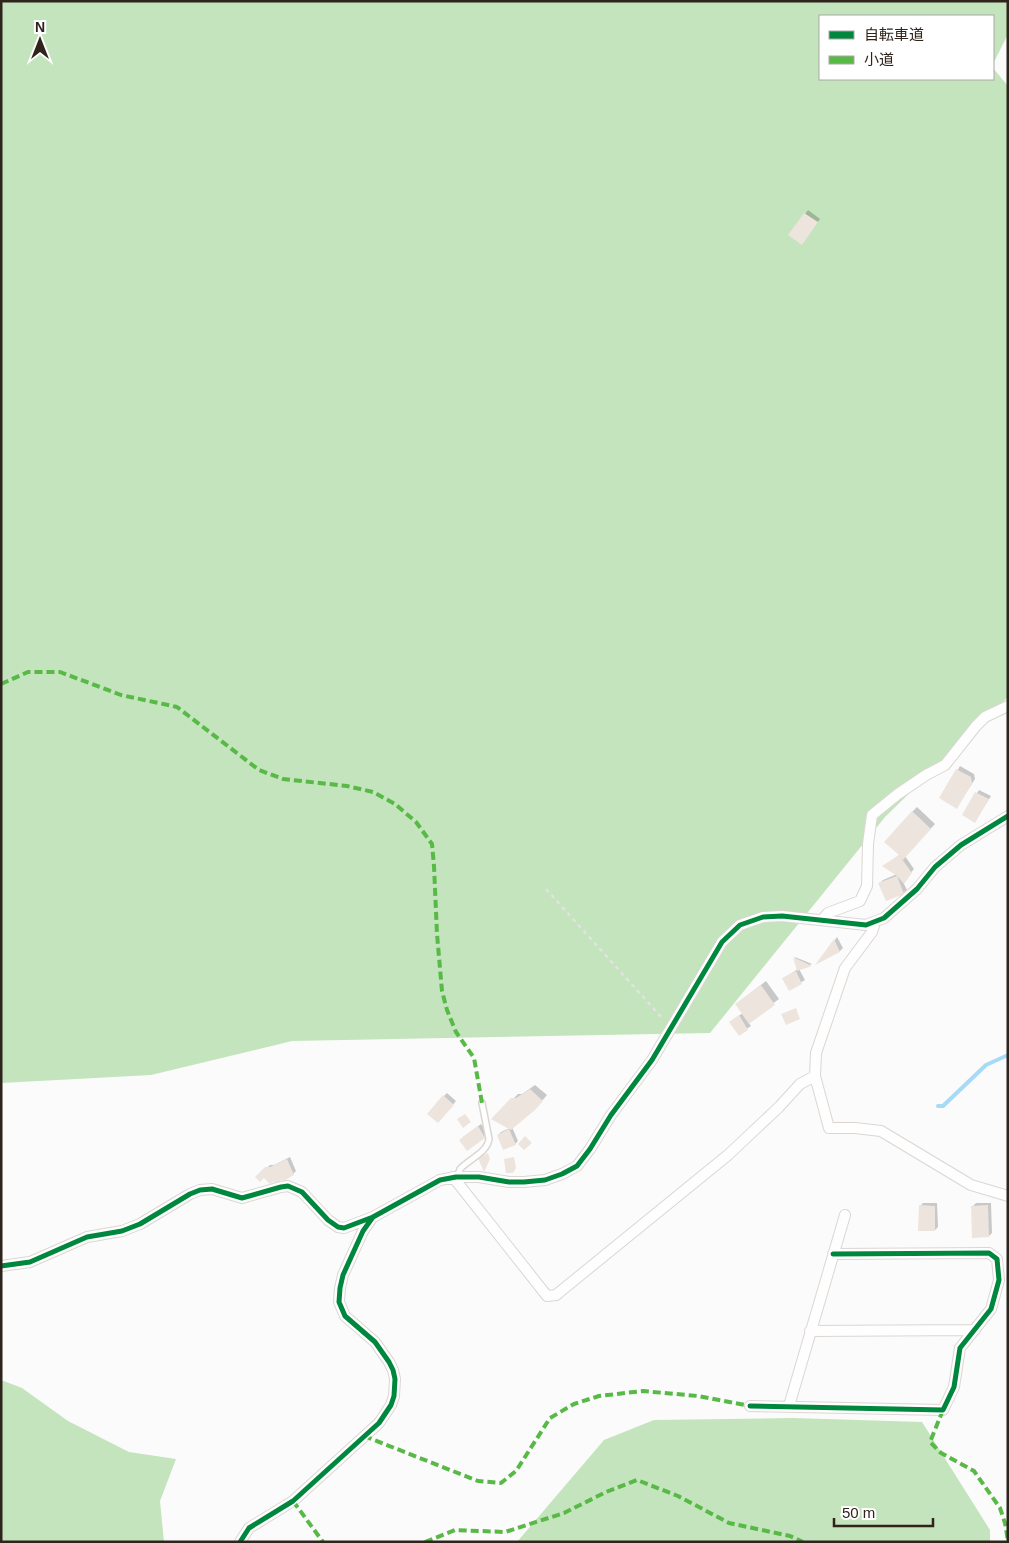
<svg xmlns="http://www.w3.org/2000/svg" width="1009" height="1543" viewBox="0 0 1009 1543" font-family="Arial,'Noto Sans JP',sans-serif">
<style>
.forest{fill:#c3e4bc}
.shadow{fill:#0003}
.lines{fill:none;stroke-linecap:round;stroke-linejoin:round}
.stream{stroke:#a6daf7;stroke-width:4}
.building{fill:#ede4de}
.service-casing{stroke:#dcd6d2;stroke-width:8}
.minor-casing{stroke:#dcd6d2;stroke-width:12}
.path{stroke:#e2e2e2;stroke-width:2.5;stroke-dasharray:4 4;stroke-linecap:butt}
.service{stroke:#fefefe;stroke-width:5}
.minor{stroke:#fefefe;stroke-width:10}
.quiet{stroke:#58b947;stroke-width:4;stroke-dasharray:8 4;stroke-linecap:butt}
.cycleway-casing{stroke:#fff;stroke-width:8}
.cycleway{stroke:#00873e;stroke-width:5}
</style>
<rect width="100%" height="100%" fill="#fbfbfb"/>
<path class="forest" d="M1,1H1008V34L993,64V16H820V79H993V68L1008,86V697L885,817L710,1033L292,1041L151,1075L1,1083Z
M1,1380L22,1388L68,1421L129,1452L176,1459L160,1501L164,1542H1Z
M793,1418L922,1422L990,1530V1542H517L604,1440L654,1420Z"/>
<path class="shadow" d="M808,210L820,219L802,243L790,235Z
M960,766L974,774L975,779L957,807L941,798Z
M979,790L991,796L975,821L963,815Z
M917,807L935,824L905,856L914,869L903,882L907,890L903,893L887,899L880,883L883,880L897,874L887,864L899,855L912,812Z
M837,937L843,948L840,951L819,962Z
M795,957L812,964L799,969L805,980L790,989L784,978L798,969Z
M766,981L779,999L748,1022L751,1026L739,1034L734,1019L743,1013L736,1004Z
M535,1085L547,1095L534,1110L512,1127L518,1141L515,1144L498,1135L501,1132L510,1128L493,1119L518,1094H522Z
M447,1093L456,1101L441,1119L444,1096Z
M481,1124L488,1134L467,1149L463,1137Z
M290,1157L296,1171L293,1174L257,1177L270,1165H274Z
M923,1203H937L938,1227L935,1230L920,1206Z
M976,1203H991L992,1233L989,1236L973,1206Z"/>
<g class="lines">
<path class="stream" d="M938,1106H943L986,1065L1008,1055"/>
</g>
<path class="building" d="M804,213L818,222L802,245L788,235Z
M956,769L971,777L972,783L957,809L939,798Z
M975,792L989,799L975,823L962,815Z
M912,811L931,829L903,860L899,855L912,873L904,884L897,876L882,866L899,855L884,842Z
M897,876L904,894L886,901L878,883Z
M834,939L840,952L815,965Z
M793,957L812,966L797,971Z
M796,971L802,984L789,991L782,978Z
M761,985L775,1005L749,1024L735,1004Z
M796,1008L800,1019L786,1025L781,1014Z
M739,1015L748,1030L739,1036L729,1022Z
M530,1089L543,1101L535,1110L511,1130L491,1119L511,1098H516Z
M443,1095L454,1105L438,1123L427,1114Z
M465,1114L471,1122L463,1128L457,1119Z
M478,1126L485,1138L467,1151L459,1140Z
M509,1129L516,1145L503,1150L497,1135Z
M525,1136L532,1143L524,1150L518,1144Z
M488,1153L490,1159L484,1172L478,1158Z
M514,1157L516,1168L513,1173H506L504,1159Z
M287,1159L294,1175L284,1181L281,1180L278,1183L274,1182L270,1184L264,1178L260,1182L255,1177L265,1167H270Z
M919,1205L935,1206V1231H918Z
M988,1205L989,1237L972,1238L971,1206Z"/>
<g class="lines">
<defs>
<path id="service" d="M456,1177C457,1176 460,1170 460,1169C469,1159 487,1153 489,1139L482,1103"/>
<path id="minor" d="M822,920L828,913L860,901L867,886L868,844L872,815L898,794L926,775L945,765L976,726L985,717L1008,706
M875,922L872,932L845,968L816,1053L815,1076L829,1128H855L881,1131L971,1185L1008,1196
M453,1177L547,1296L556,1295L728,1155L779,1107L800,1084L815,1076
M1,1266L30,1262L87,1237L122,1231L140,1224L190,1194L200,1190L212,1189L242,1198L281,1187L288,1186L302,1192L328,1220L338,1227L344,1228L373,1217L440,1180L456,1177H479L509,1182H524L545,1180L562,1174L577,1166L590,1149L611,1115L652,1060L722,942L740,925L763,917L782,916L866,925L884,918L917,889L935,867L961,845L1008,816
M810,1331L975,1330
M750,1406L943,1410L954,1387L960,1348L991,1309L999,1280L997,1259L989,1253L833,1254
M789,1406L845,1215
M240,1542L249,1528L293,1501L379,1423L391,1405L394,1396L395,1379L393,1370L389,1362L375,1342L345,1316L339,1302L340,1288L343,1275L363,1231L372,1218"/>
</defs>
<use href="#service" class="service-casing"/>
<use href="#minor" class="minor-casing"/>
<path class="path" d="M546,889L663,1019"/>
<use href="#service" class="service"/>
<use href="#minor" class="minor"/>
<path class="quiet" d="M1,684L28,672H60L121,695L177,707L259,770L283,779L347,786L373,792L395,804L416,822L432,844L434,866L437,934L442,991L447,1010L456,1032L474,1058L482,1103
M943,1410L930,1442L941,1453L974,1471L1000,1508L1005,1523L1008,1541
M364,1436L478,1481L501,1483L516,1471L550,1418L574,1404L599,1396L643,1391L698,1396L750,1406
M293,1501L323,1542
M425,1542L455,1530L505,1532L564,1513L606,1492L637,1480L678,1496L729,1523L790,1536L803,1542"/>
<defs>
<path id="cycleway" d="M1,1266L30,1262L87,1237L122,1231L140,1224L190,1194L200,1190L212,1189L242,1198L281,1187L288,1186L302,1192L328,1220L338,1227L344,1228L373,1217L440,1180L456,1177H479L509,1182H524L545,1180L562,1174L577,1166L590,1149L611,1115L652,1060L722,942L740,925L763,917L782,916L866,925L884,918L917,889L935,867L961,845L1008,816
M750,1406L943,1410L954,1387L960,1348L991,1309L999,1280L997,1259L989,1253L833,1254
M240,1542L249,1528L293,1501L379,1423L391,1405L394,1396L395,1379L393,1370L389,1362L375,1342L345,1316L339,1302L340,1288L343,1275L363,1231L373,1217"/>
</defs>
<use href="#cycleway" class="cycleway-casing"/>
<use href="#cycleway" class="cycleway"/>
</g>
<rect width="1009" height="1543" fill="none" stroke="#2f231c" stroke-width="5"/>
<rect x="819" y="15" width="175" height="65" fill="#ffffff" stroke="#aca7a4"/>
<rect x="829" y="31" width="25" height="8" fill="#00873e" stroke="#aca7a4"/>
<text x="864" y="40" font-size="15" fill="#2f231c">自転車道</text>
<rect x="829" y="56" width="25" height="8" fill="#58b947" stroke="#aca7a4"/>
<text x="864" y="65" font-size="15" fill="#2f231c">小道</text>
<g transform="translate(40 40)" stroke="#ffffff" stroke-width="4" paint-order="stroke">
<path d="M0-4L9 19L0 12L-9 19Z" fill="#2f231c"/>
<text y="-8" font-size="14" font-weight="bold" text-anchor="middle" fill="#2f231c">N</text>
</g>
<path d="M834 1518v8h99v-8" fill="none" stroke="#2f231c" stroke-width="2.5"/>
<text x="842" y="1518" font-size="15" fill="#2f231c" stroke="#ffffff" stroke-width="4" paint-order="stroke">50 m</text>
</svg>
